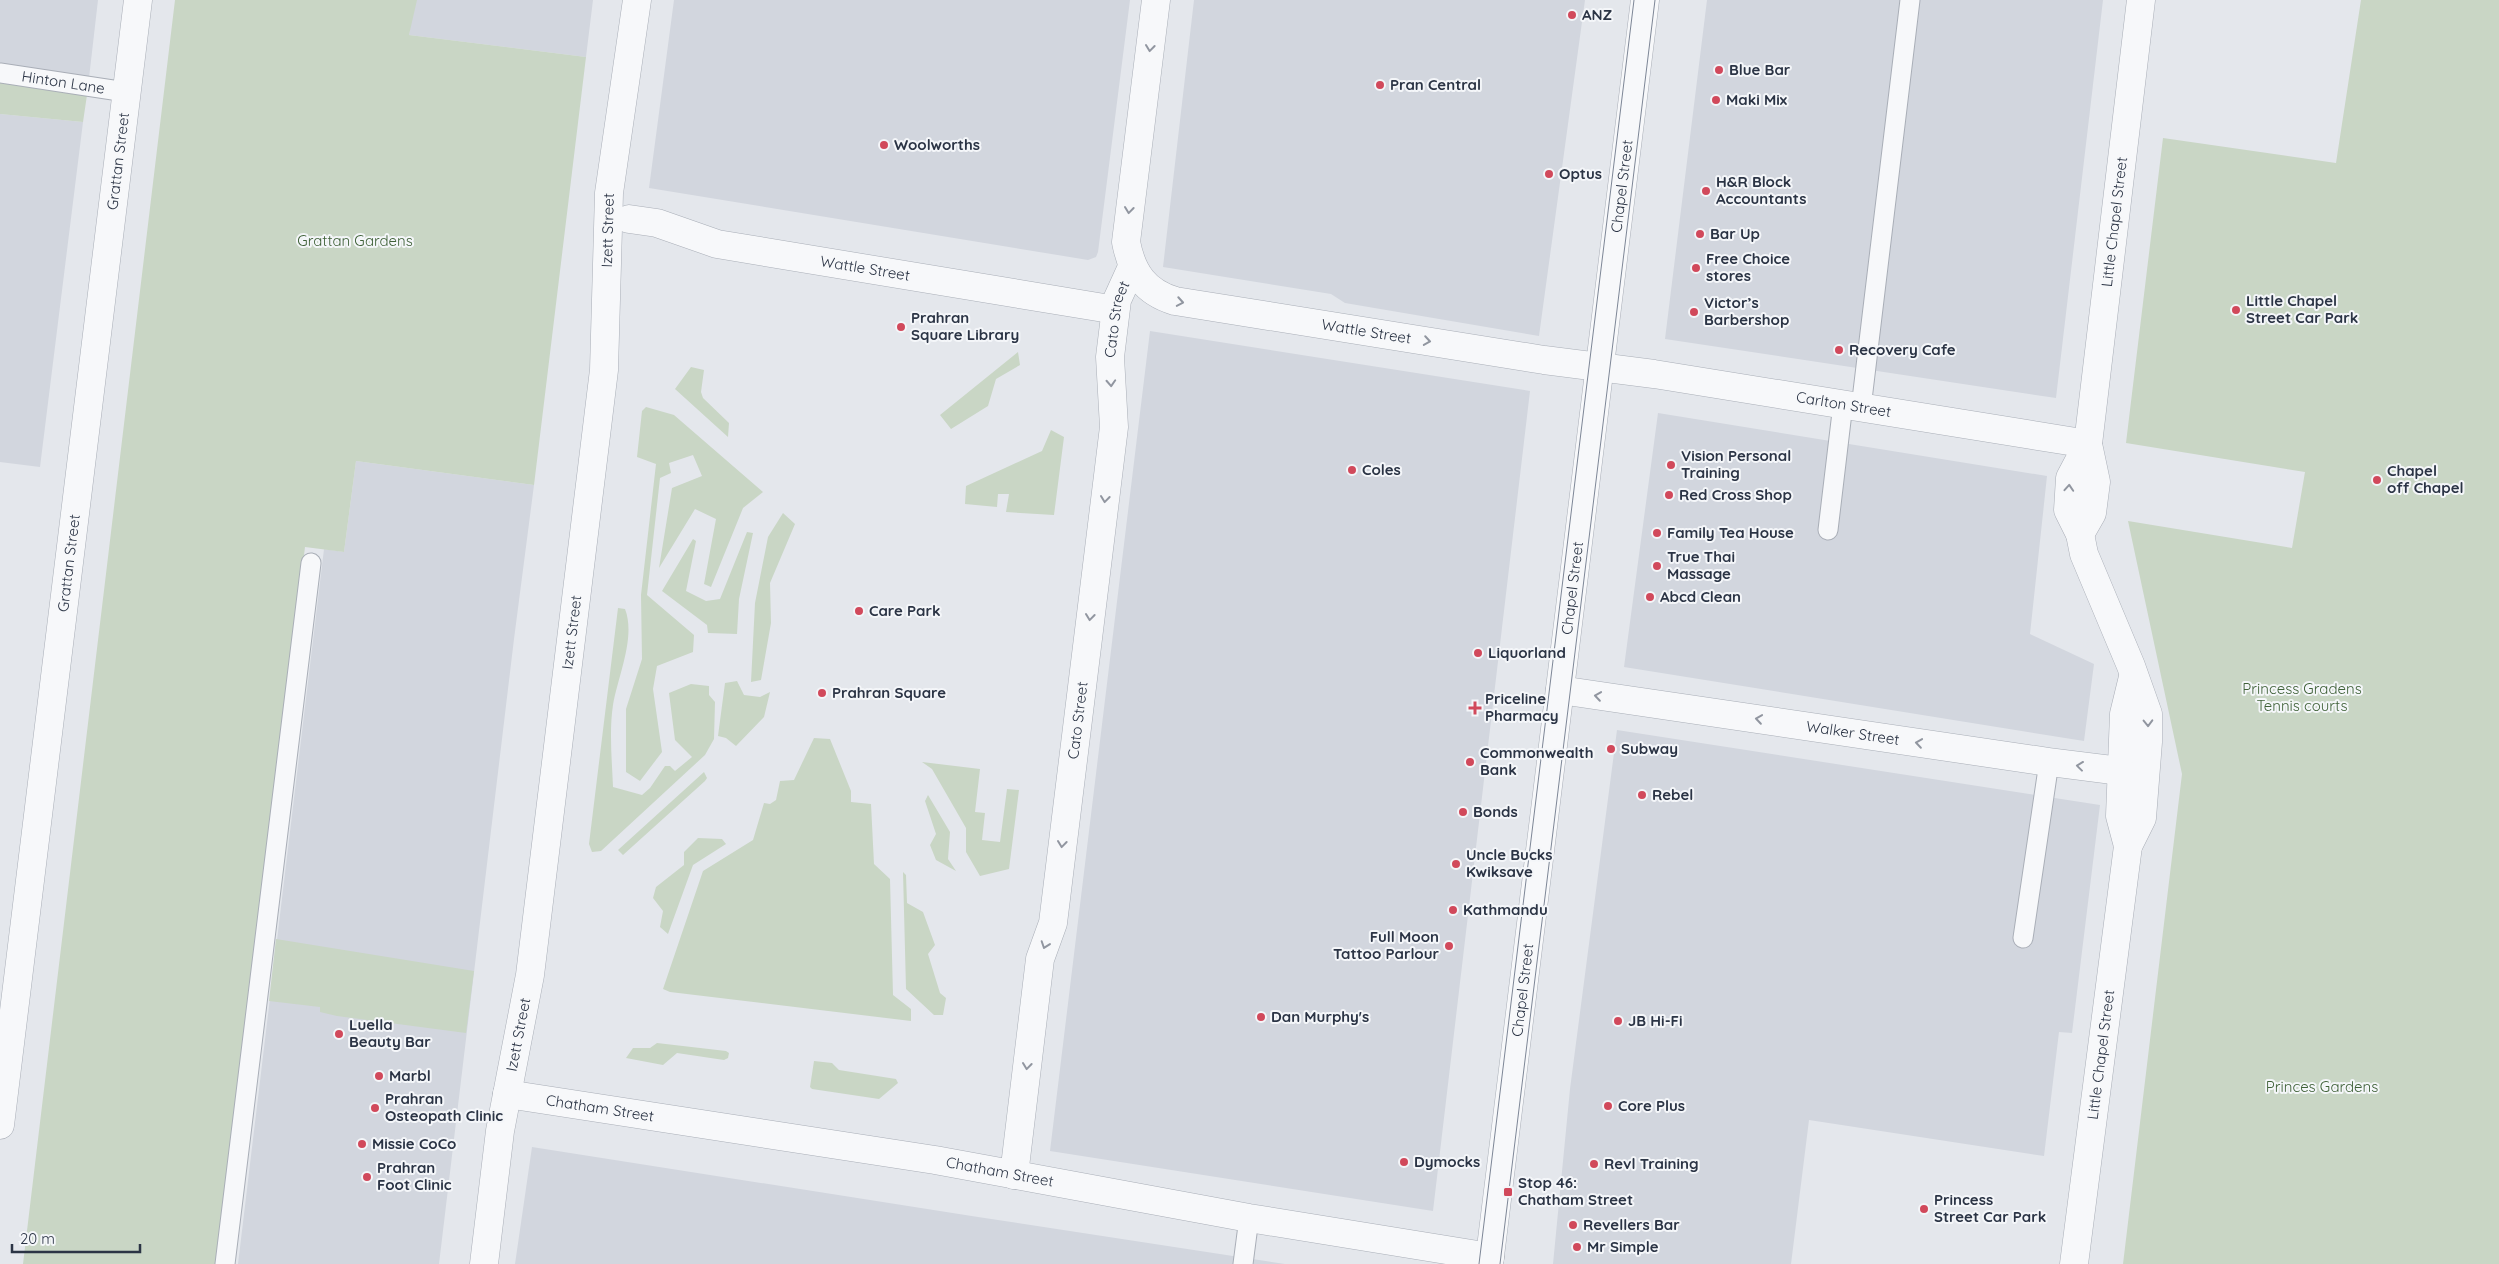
<svg xmlns="http://www.w3.org/2000/svg" width="2499" height="1264" viewBox="0 0 2499 1264" font-family="Quicksand,sans-serif">
<style>
.built{fill:#d2d6de}
.green{fill:#c9d6c5}
.lines{fill:none;stroke-linecap:round;stroke-linejoin:round}
.service-casing{stroke:#a9aeb7;stroke-width:21}
.pedestrian-casing{stroke:#a9aeb7;stroke-width:29}
.minor-casing{stroke:#a9aeb7;stroke-width:29}
.tertiary-casing{stroke:#a9aeb7;stroke-width:29}
.service{stroke:#f7f8fa;stroke-width:19}
.pedestrian{stroke:#f7f8fa;stroke-width:28}
.minor{stroke:#f7f8fa;stroke-width:28}
.tertiary{stroke:#f7f8fa;stroke-width:28}
.tram{stroke:#7d8696;stroke-width:1}
.oneway{stroke:#9196a0}
.poi-dot{fill:#d1495b;stroke:#f4f6f9;stroke-width:2}
.labels{text-anchor:middle;stroke-width:4;stroke-linejoin:round;paint-order:stroke}
.poi-label{font-size:15px;font-weight:bold;fill:#2b3445;stroke:#f4f6f9;text-anchor:start}
.street-label{font-size:15px;fill:#2b3445;stroke:#f4f6f9}
.park-label{font-size:15px;fill:#3f6138;stroke:#f4f6f9}
</style>
<rect width="100%" height="100%" fill="#e4e7ec"/>
<path class="built" d="M0,0H98L89,78L0,66Z
M414,0H593L586,57L409,35Z
M674,0H1130L1098,252L1096,257L1088,260L649,188Z
M1194,0H1585L1539,336L1345,303L1331,294L1163,267Z
M1707,0H2103L2056,398L1665,339Z
M0,114L83,122L40,467L0,462Z
M1150,331L1530,391L1433,1211L1050,1151Z
M1658,413L2047,476L2030,634L2094,664L2084,741L1624,667Z
M356,461L534,485L514,639L439,1264H238L324,549L344,552Z
M1617,730L2100,805L2072,1033L2059,1032L2044,1156L1809,1120L1791,1264H1553L1570,1089Z
M532,1147L978,1217L1285,1264H515Z"/>
<path class="green" d="M175,0H417L409,35L586,57L534,485L356,461L344,552L305,547L217,1264H23Z
M2361,0H2499V1264H2123L2182,774L2128,521L2292,548L2305,472L2126,443L2163,138L2336,163Z
M0,79L87,95L83,122L0,114Z
M1018,352L1020,365L996,379L988,406L951,429L940,415Z
M691,367L704,370L701,392L703,398L729,423L728,437L675,389Z
M646,407L674,415L763,492L743,508L711,587L704,584L716,519L695,509L659,568L672,488L702,476L693,455L669,463L671,473L660,478L647,595L694,635L693,652L657,666L653,689L662,752L640,781L626,772V709L642,659L641,595L656,464L637,457L642,411Z
M1051,430L1064,437L1054,515L1006,512L1009,494H998L997,507L965,504L966,486L1042,451Z
M783,513L795,524L770,583L771,623L761,680L751,682L755,603L768,537Z
M747,532L753,533L739,599L737,634L708,633L707,625L662,591L693,539L696,541L686,591L706,601L720,599Z
M618,608L625,609C636,637 618,676 613,705C609,731 612,761 613,787L642,795L650,788L665,766H670L675,771L692,757L675,740L669,693L691,684L709,686V695L715,702L714,739L705,755L601,851L592,852L589,844Z
M737,681L744,695L760,697L770,692L764,717L736,746L726,738L718,736L725,683Z
M814,738L830,739L851,791V802L871,804L874,864L890,879L893,995L911,1009V1021L670,992L663,989L703,871L753,840L764,803L770,804L776,800L780,781L794,780Z
M922,762L980,769L975,812L985,813L982,840L1000,842L1007,789L1019,790L1009,869L980,876L966,852V828L932,769Z
M704,772L707,778L705,781L623,855L618,850Z
M928,795L950,832L948,859L956,871L936,860L930,845L936,834L925,801Z
M698,838L722,839L726,844L693,865L668,934L660,927L663,911L653,898L656,887L684,865V852Z
M903,872L906,875L907,903L923,912L935,945L928,954L940,993L946,998L943,1015H934L906,989Z
M276,939L474,971L466,1033L337,1016L320,1012V1007L269,1001Z
M657,1043L726,1051L729,1053L728,1058L724,1060L677,1053L663,1065L626,1058L633,1048H650Z
M814,1061L832,1063L839,1070L896,1079L898,1083L879,1099L812,1089L810,1087Z"/>
<g class="lines">
<defs>
<g id="service">
<path id="s1" d="M0,73L126,92"/>
<path d="M1861,408L1910,0"/>
<path d="M1828,530L1843,404"/>
<path d="M2023,938L2049,762"/>
<path d="M225,1264L311,563"/>
<path d="M1243,1264L1249,1218"/>
</g>
<g id="pedestrian">
<path id="s2" d="M629,219L657,223L717,244L1104,308"/>
</g>
<g id="minor">
<path id="s3" d="M1156,0L1126,242C1132,273 1145,292 1175,301L1544,360L1654,374L2088,444"/>
<path id="s4" d="M1560,690L2049,762L2144,774"/>
<path id="s5" d="M0,1125L138,0"/>
<path id="s6" d="M1014,1175L1040,959L1053,923L1114,427L1110,357L1117,300L1132,267"/>
</g>
<g id="tertiary">
<path id="s7" d="M2080,534L2092,513L2096,482L2088,444L2141,0"/>
<path d="M2128,846L2120,816L2124,714L2133,677"/>
<path id="s8" d="M507,1094L935,1160L1249,1218L1490,1257"/>
<path id="s9" d="M484,1264L500,1131L530,975L604,370L609,193L637,0"/>
<path id="s10" d="M1489,1264L1645,0"/>
<path id="s11" d="M2074,1264L2128,846L2142,818L2148,742V714L2131,666L2084,554L2080,534L2068,510L2070,478L2088,444"/>
</g>
</defs>
<use href="#service" class="service-casing"/>
<use href="#pedestrian" class="pedestrian-casing"/>
<use href="#minor" class="minor-casing"/>
<use href="#tertiary" class="tertiary-casing"/>
<use href="#service" class="service"/>
<use href="#pedestrian" class="pedestrian"/>
<use href="#minor" class="minor"/>
<use href="#tertiary" class="tertiary"/>
<path class="tram" d="M1479,1264L1634,0
M1500,1264L1655,0"/>
</g>
<defs><path id="oneway-chevron" d="M-2-3.5L2.5 0L-2 3.5" fill="none" stroke-width="1.6" stroke-linecap="round" stroke-linejoin="round" transform="scale(1.25)"/></defs>
<g class="oneway">
<use href="#oneway-chevron" transform="translate(1150 48) rotate(97)"/>
<use href="#oneway-chevron" transform="translate(1129 210) rotate(97)"/>
<use href="#oneway-chevron" transform="translate(1180 302) rotate(10)"/>
<use href="#oneway-chevron" transform="translate(1427 341) rotate(9)"/>
<use href="#oneway-chevron" transform="translate(1111 383) rotate(87)"/>
<use href="#oneway-chevron" transform="translate(2069 488) rotate(-86)"/>
<use href="#oneway-chevron" transform="translate(1105 499) rotate(97)"/>
<use href="#oneway-chevron" transform="translate(1090 617) rotate(97)"/>
<use href="#oneway-chevron" transform="translate(1598 696) rotate(-172)"/>
<use href="#oneway-chevron" transform="translate(1759 719) rotate(-172)"/>
<use href="#oneway-chevron" transform="translate(2148 723) rotate(89)"/>
<use href="#oneway-chevron" transform="translate(1919 743) rotate(-172)"/>
<use href="#oneway-chevron" transform="translate(2080 766) rotate(-173)"/>
<use href="#oneway-chevron" transform="translate(1062 844) rotate(97)"/>
<use href="#oneway-chevron" transform="translate(1045 945) rotate(109)"/>
<use href="#oneway-chevron" transform="translate(1027 1066) rotate(97)"/>
</g>
<g class="poi-dot">
<circle cx="1572" cy="15" r="5"/>
<circle cx="1719" cy="70" r="5"/>
<circle cx="1380" cy="85" r="5"/>
<circle cx="1716" cy="100" r="5"/>
<circle cx="884" cy="145" r="5"/>
<circle cx="1549" cy="174" r="5"/>
<circle cx="1706" cy="191" r="5"/>
<circle cx="1700" cy="234" r="5"/>
<circle cx="1696" cy="268" r="5"/>
<circle cx="2236" cy="310" r="5"/>
<circle cx="1694" cy="312" r="5"/>
<circle cx="901" cy="327" r="5"/>
<circle cx="1839" cy="350" r="5"/>
<circle cx="1671" cy="465" r="5"/>
<circle cx="1352" cy="470" r="5"/>
<circle cx="2377" cy="480" r="5"/>
<circle cx="1669" cy="495" r="5"/>
<circle cx="1657" cy="533" r="5"/>
<circle cx="1657" cy="566" r="5"/>
<circle cx="1650" cy="597" r="5"/>
<circle cx="859" cy="611" r="5"/>
<circle cx="1478" cy="653" r="5"/>
<circle cx="822" cy="693" r="5"/>
<path d="M1472.5 700.5h5v5h5v5h-5v5h-5v-5h-5v-5h5z"/>
<circle cx="1611" cy="749" r="5"/>
<circle cx="1470" cy="762" r="5"/>
<circle cx="1642" cy="795" r="5"/>
<circle cx="1463" cy="812" r="5"/>
<circle cx="1456" cy="864" r="5"/>
<circle cx="1453" cy="910" r="5"/>
<circle cx="1449" cy="946" r="5"/>
<circle cx="1261" cy="1017" r="5"/>
<circle cx="1618" cy="1021" r="5"/>
<circle cx="339" cy="1034" r="5"/>
<circle cx="379" cy="1076" r="5"/>
<circle cx="1608" cy="1106" r="5"/>
<circle cx="375" cy="1108" r="5"/>
<circle cx="362" cy="1144" r="5"/>
<circle cx="1404" cy="1162" r="5"/>
<circle cx="1594" cy="1164" r="5"/>
<circle cx="367" cy="1177" r="5"/>
<rect x="1503" y="1187" width="10" height="10" rx="2.5"/>
<circle cx="1924" cy="1209" r="5"/>
<circle cx="1573" cy="1225" r="5"/>
<circle cx="1577" cy="1247" r="5"/>
</g>
<g class="labels">
<g class="poi-label">
<text x="1582" y="20">ANZ</text>
<text x="1729" y="75">Blue Bar</text>
<text x="1390" y="90">Pran Central</text>
<text x="1726" y="105">Maki Mix</text>
<text x="894" y="150">Woolworths</text>
<text x="1559" y="179">Optus</text>
<text x="1716" y="187">H&amp;R Block<tspan x="1716" dy="17">Accountants</tspan></text>
<text x="1710" y="239">Bar Up</text>
<text x="1706" y="264">Free Choice<tspan x="1706" dy="17">stores</tspan></text>
<text x="2246" y="306">Little Chapel<tspan x="2246" dy="17">Street Car Park</tspan></text>
<text x="1704" y="308">Victor’s<tspan x="1704" dy="17">Barbershop</tspan></text>
<text x="911" y="323">Prahran<tspan x="911" dy="17">Square Library</tspan></text>
<text x="1849" y="355">Recovery Cafe</text>
<text x="1681" y="461">Vision Personal<tspan x="1681" dy="17">Training</tspan></text>
<text x="1362" y="475">Coles</text>
<text x="2387" y="476">Chapel<tspan x="2387" dy="17">off Chapel</tspan></text>
<text x="1679" y="500">Red Cross Shop</text>
<text x="1667" y="538">Family Tea House</text>
<text x="1667" y="562">True Thai<tspan x="1667" dy="17">Massage</tspan></text>
<text x="1660" y="602">Abcd Clean</text>
<text x="869" y="616">Care Park</text>
<text x="1488" y="658">Liquorland</text>
<text x="832" y="698">Prahran Square</text>
<text x="1485" y="704">Priceline<tspan x="1485" dy="17">Pharmacy</tspan></text>
<text x="1621" y="754">Subway</text>
<text x="1480" y="758">Commonwealth<tspan x="1480" dy="17">Bank</tspan></text>
<text x="1652" y="800">Rebel</text>
<text x="1473" y="817">Bonds</text>
<text x="1466" y="860">Uncle Bucks<tspan x="1466" dy="17">Kwiksave</tspan></text>
<text x="1463" y="915">Kathmandu</text>
<text x="1439" y="942" text-anchor="end">Full Moon<tspan x="1439" dy="17">Tattoo Parlour</tspan></text>
<text x="1271" y="1022">Dan Murphy's</text>
<text x="1628" y="1026">JB Hi-Fi</text>
<text x="349" y="1030">Luella<tspan x="349" dy="17">Beauty Bar</tspan></text>
<text x="389" y="1081">Marbl</text>
<text x="385" y="1104">Prahran<tspan x="385" dy="17">Osteopath Clinic</tspan></text>
<text x="1618" y="1111">Core Plus</text>
<text x="372" y="1149">Missie CoCo</text>
<text x="1414" y="1167">Dymocks</text>
<text x="1604" y="1169">Revl Training</text>
<text x="377" y="1173">Prahran<tspan x="377" dy="17">Foot Clinic</tspan></text>
<text x="1518" y="1188">Stop 46:<tspan x="1518" dy="17">Chatham Street</tspan></text>
<text x="1934" y="1205">Princess<tspan x="1934" dy="17">Street Car Park</tspan></text>
<text x="1583" y="1230">Revellers Bar</text>
<text x="1587" y="1252">Mr Simple</text>
</g>
<g class="street-label">
<text dy="5" stroke="none"><textPath href="#s1" startOffset="64">Hinton Lane</textPath></text>
<text dy="5" stroke="none"><textPath href="#s5" startOffset="971">Grattan Street</textPath></text>
<text dy="5" stroke="none"><textPath href="#s10" startOffset="1086">Chapel Street</textPath></text>
<text dy="5" stroke="none"><textPath href="#s7" startOffset="318">Little Chapel Street</textPath></text>
<text dy="5" stroke="none"><textPath href="#s9" startOffset="1042">Izett Street</textPath></text>
<text dy="5" stroke="none"><textPath href="#s2" startOffset="242">Wattle Street</textPath></text>
<text dy="5" stroke="none"><textPath href="#s6" startOffset="864">Cato Street</textPath></text>
<text dy="5" stroke="none"><textPath href="#s3" startOffset="519">Wattle Street</textPath></text>
<text dy="5" stroke="none"><textPath href="#s3" startOffset="1002">Carlton Street</textPath></text>
<text dy="5" stroke="none"><textPath href="#s5" startOffset="566">Grattan Street</textPath></text>
<text dy="5" stroke="none"><textPath href="#s10" startOffset="681">Chapel Street</textPath></text>
<text dy="5" stroke="none"><textPath href="#s9" startOffset="638">Izett Street</textPath></text>
<text dy="5" stroke="none"><textPath href="#s6" startOffset="460">Cato Street</textPath></text>
<text dy="5" stroke="none"><textPath href="#s4" startOffset="296">Walker Street</textPath></text>
<text dy="5" stroke="none"><textPath href="#s10" startOffset="276">Chapel Street</textPath></text>
<text dy="5" stroke="none"><textPath href="#s9" startOffset="232">Izett Street</textPath></text>
<text dy="5" stroke="none"><textPath href="#s11" startOffset="211">Little Chapel Street</textPath></text>
<text dy="5" stroke="none"><textPath href="#s8" startOffset="94">Chatham Street</textPath></text>
<text dy="5" stroke="none"><textPath href="#s8" startOffset="499">Chatham Street</textPath></text>
</g>
<g class="park-label">
<text x="355" y="246">Grattan Gardens</text>
<text x="2302" y="694">Princess Gradens<tspan x="2302" dy="17">Tennis courts</tspan></text>
<text x="2322" y="1092">Princes Gardens</text>
</g>
</g>
<path d="M12 1244v8h128v-8" fill="none" stroke="#2b3445" stroke-width="2.5"/>
<text x="20" y="1244" font-size="15" fill="#2b3445" stroke="#f4f6f9" stroke-width="4" paint-order="stroke">20 m</text>
</svg>
